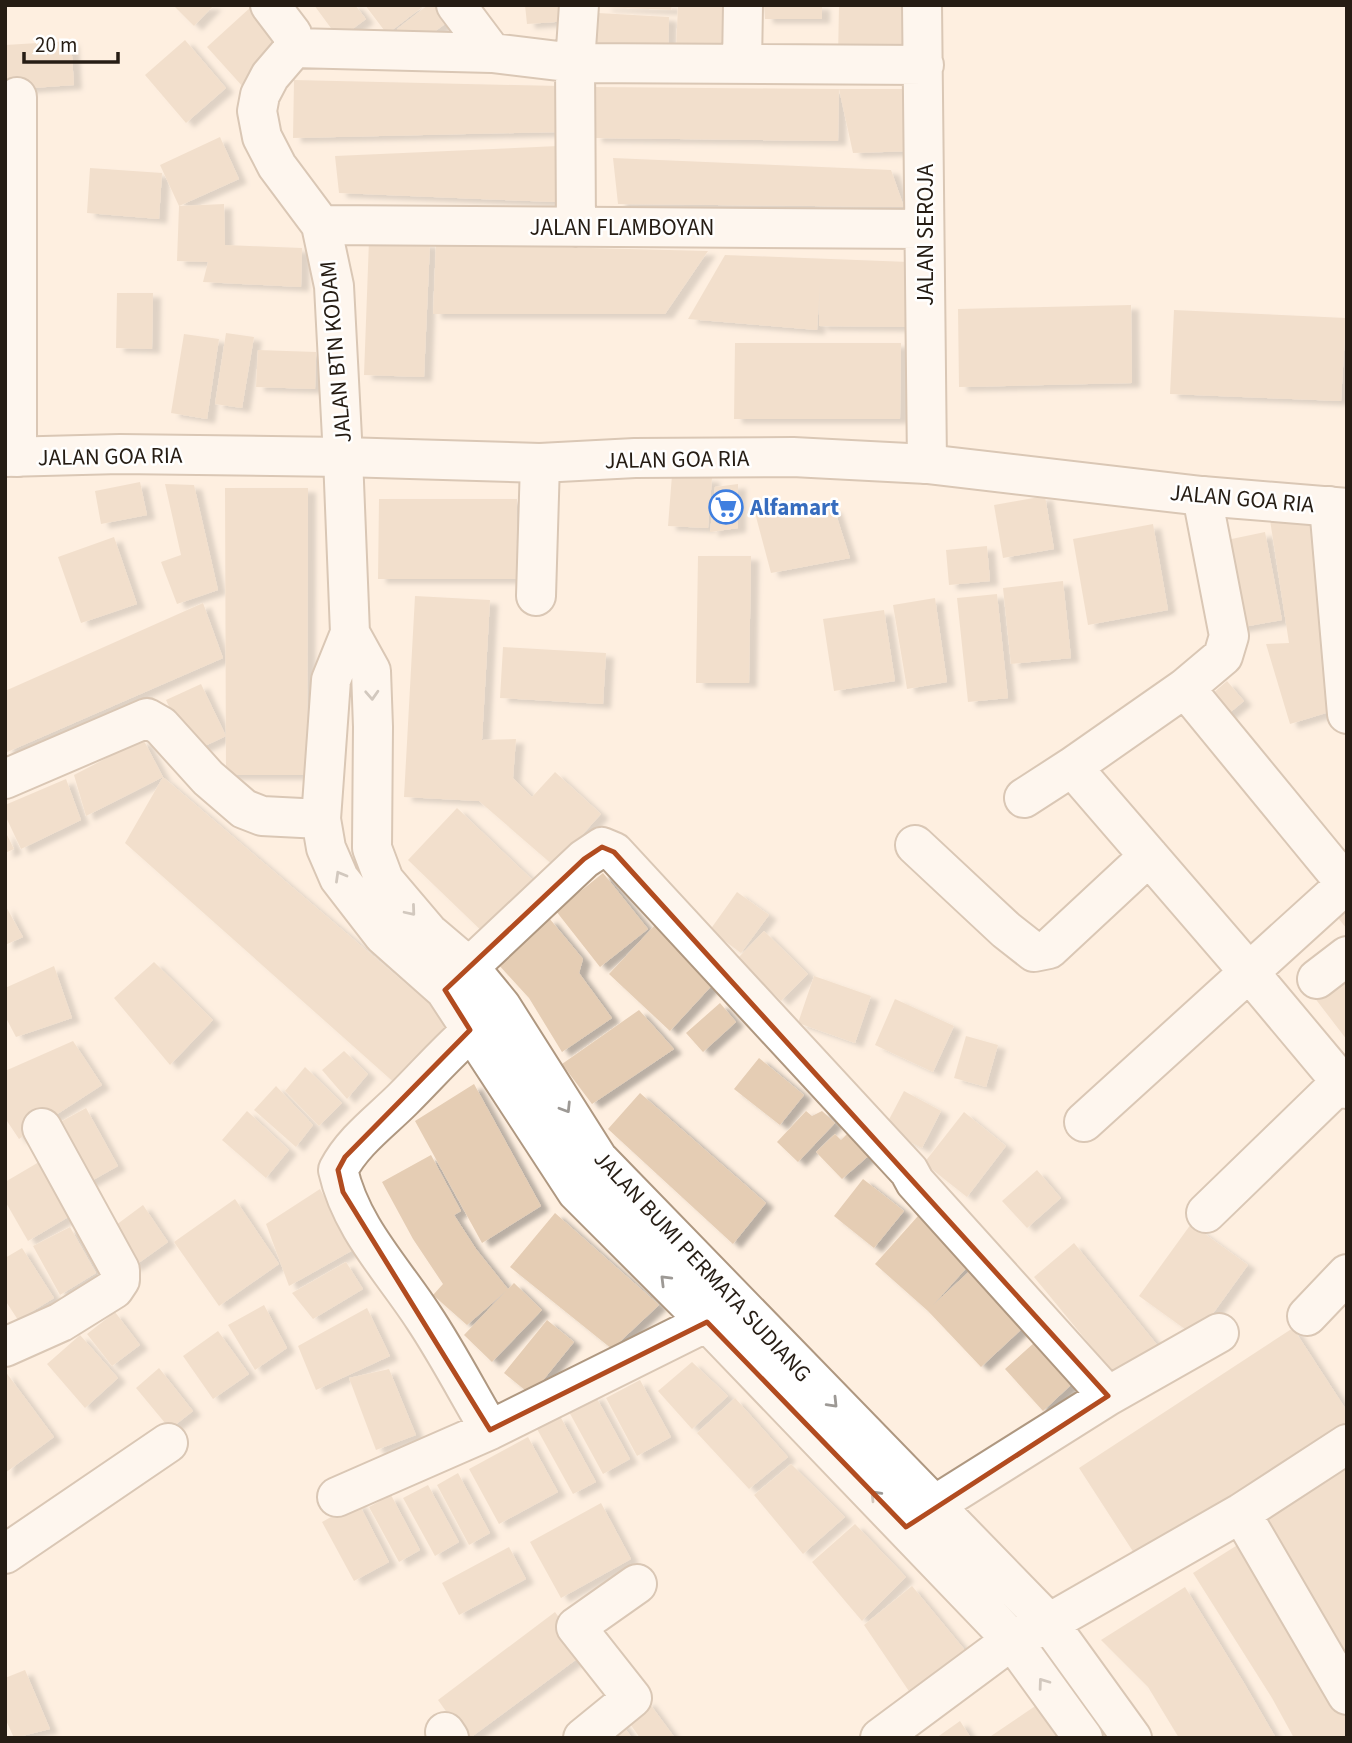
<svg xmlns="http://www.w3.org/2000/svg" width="1352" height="1743" viewBox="0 0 1352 1743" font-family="'Source Sans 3',sans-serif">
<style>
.building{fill:#e5cdb4;filter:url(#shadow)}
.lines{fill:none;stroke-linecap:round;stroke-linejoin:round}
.minor-casing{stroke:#af9881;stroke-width:42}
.major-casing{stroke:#af9881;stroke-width:42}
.minor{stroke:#fff;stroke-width:38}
.major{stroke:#fff;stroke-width:38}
.oneway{stroke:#9d9995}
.marked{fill:none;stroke:#b24c20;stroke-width:5;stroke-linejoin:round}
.labels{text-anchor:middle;stroke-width:5;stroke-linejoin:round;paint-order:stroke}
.street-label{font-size:23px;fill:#261d14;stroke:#fff}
.shop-label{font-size:23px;font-weight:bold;fill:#366cbe;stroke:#fff;text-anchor:start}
</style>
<defs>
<filter id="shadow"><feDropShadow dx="8" dy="4.5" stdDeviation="2" flood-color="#0004"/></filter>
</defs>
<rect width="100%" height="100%" fill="#feefe0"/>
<path class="building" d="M173,5H214L194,26Z
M314,5H355L366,19L339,39Z
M365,5H425L387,34Z
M428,5H438L449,21L411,49L397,29Z
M525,5H568L569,21L527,24Z
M604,5H672L671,10L604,7Z
M678,5H738L736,53L676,51Z
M764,5H822V19H765Z
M839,5H912L911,59L838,58Z
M252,6L290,46L244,88L207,47Z
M598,13L669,17L668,60L596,56Z
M185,40L226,88L186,123L145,75Z
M71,41L74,85L5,90V45Z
M294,80L559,86V132L293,138Z
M594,87L839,89L838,141L594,138Z
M839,89H913L914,151L853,153Z
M220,137L239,179L179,206L224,204L225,245L302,248L301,287L203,282L208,262L177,261L179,206L160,165Z
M558,146L555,202L339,193L335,156Z
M613,158L891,170L904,207L618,204Z
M90,168L162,173L159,219L87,213Z
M369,240L430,243L424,377L364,375Z
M436,244L708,251L665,314H433Z
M725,255L909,262L908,327L819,326L820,285L817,330L688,319Z
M117,293H153L152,349L116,348Z
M1131,305L1132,383L959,387L958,309Z
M1174,310L1346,318L1341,401L1170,394Z
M226,333L254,337L242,408L215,404Z
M184,334L219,339L207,419L171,413Z
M735,343H901L900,419H734Z
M258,350L316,352L315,389L256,387Z
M672,475L712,478L708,528L668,526Z
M140,482L147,515L101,524L95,491Z
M165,484L194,485L218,590L177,604L161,562L181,555Z
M738,484V528L710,532L715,487Z
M225,488H308L307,775H226Z
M1045,496L1054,549L1003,558L994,505Z
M379,499H517L516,579H378Z
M834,508L850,558L771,573L755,513Z
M1320,516L1339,709L1290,724L1266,644L1289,643L1270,520Z
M1153,524L1168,610L1088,625L1073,539Z
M1265,532L1282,620L1238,628L1222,541Z
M114,537L137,604L81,623L58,557Z
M987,546L990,581L949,585L946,550Z
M698,556H751L749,683H696Z
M1063,581L1071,658L1011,664L1003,588Z
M997,594L1008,698L968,702L957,598Z
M415,596L490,600L482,740L516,739L513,778L532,797L555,772L601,814L554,866L479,801L404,797Z
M935,598L947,682L907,689L893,605Z
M203,603L223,658L5,753V691Z
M884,610L895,681L834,691L823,619Z
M503,647L606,653L603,704L500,698Z
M1227,681L1244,701L1221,720L1204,701Z
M201,684L226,736L190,753L166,700Z
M143,739L163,777L86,816L74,775Z
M163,777L460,1030L407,1094L125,843Z
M66,779L81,820L21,849L5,815V805Z
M457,808L540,887L490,939L408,860Z
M5,831L14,849L5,853Z
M603,873L648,929L600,967L556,911Z
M737,892L769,915L741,953L710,930Z
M1347,892V929L1329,907Z
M5,905L23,937L5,945Z
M549,918L583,959L579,973L612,1018L562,1052L529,998L497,963Z
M656,924L716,981L670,1031L609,974Z
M764,931L808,974L781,1001L738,958Z
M154,962L213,1020L170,1065L114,998Z
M54,966L72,1018L16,1037L5,1016V988Z
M1347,972V1040L1314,997Z
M814,976L871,996L855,1043L798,1023Z
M895,999L954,1026L933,1072L875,1045Z
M720,1003L736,1022L703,1052L686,1033Z
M639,1010L674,1049L592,1104L562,1064Z
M966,1036L998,1045L986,1087L954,1078Z
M73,1041L102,1085L19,1139L5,1118V1071Z
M344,1051L368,1074L347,1099L322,1070Z
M759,1058L804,1095L780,1125L734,1089Z
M305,1067L342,1103L319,1126L285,1091Z
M474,1084L541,1206L482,1243L415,1121Z
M276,1086L313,1125L296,1147L254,1110Z
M904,1091L941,1111L922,1148L884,1129Z
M640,1093L766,1203L733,1244L608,1129Z
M86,1108L118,1166L86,1184L53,1126Z
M247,1111L289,1150L266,1178L222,1140Z
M806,1111L812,1116L822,1111L835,1123L798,1162L777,1142Z
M964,1112L1006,1146L967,1197L924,1163Z
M851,1130L873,1152L842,1179L816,1152L835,1134L841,1140Z
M431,1155L461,1211L454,1215L476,1249L508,1289L514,1283L542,1310L492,1362L464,1335L506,1291L467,1325L433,1295L443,1284L413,1239L382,1182Z
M39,1162L70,1216L28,1241L5,1201V1182Z
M1037,1170L1061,1198L1027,1228L1002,1201Z
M863,1179L904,1211L874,1248L834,1216Z
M320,1189L353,1250L289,1286L266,1224Z
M235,1199L279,1264L219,1306L174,1242Z
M143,1205L168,1242L133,1267L108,1231Z
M555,1213L659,1305L612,1349L510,1267Z
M918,1216L970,1264L933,1305L973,1268L1026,1325L981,1367L928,1311L875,1264Z
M1191,1224L1248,1265L1196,1337L1139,1296Z
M70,1227L96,1273L60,1295L33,1246Z
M1074,1243L1163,1352L1123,1385L1034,1277Z
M22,1248L54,1298L18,1320L5,1300V1258Z
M346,1262L363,1289L313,1319L292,1293Z
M264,1305L287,1348L255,1370L228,1325Z
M367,1308L390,1356L316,1390L298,1346Z
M115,1312L140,1345L112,1366L87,1334Z
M547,1320L574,1342L531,1395L504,1373Z
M1293,1328L1347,1411V1434L1143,1567L1079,1468Z
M218,1331L249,1374L213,1399L183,1356Z
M80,1335L118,1378L85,1408L47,1364Z
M1035,1342L1073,1383L1043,1411L1005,1369Z
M692,1362L728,1396L692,1429L658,1391Z
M159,1368L193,1411L170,1429L136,1388Z
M389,1369L416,1435L376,1450L349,1378Z
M5,1371L54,1437L5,1473Z
M640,1380L671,1437L637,1456L606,1398Z
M595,1395L630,1459L603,1474L568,1410Z
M735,1398L788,1457L749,1489L697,1433Z
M560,1416L596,1482L573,1494L537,1429Z
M528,1437L558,1492L499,1524L469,1469Z
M1347,1463V1665L1254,1519Z
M791,1464L845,1517L803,1554L754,1495Z
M458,1473L490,1533L469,1545L437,1485Z
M428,1485L459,1542L435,1556L403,1498Z
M391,1495L420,1550L399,1562L369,1507Z
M358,1502L389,1562L354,1581L322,1522Z
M601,1503L631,1559L561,1598L530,1542Z
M855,1524L906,1577L862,1621L812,1562Z
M1247,1539L1347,1701V1738H1294L1272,1698L1193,1573Z
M509,1547L526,1579L459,1615L442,1583Z
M912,1586L974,1661L917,1703L864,1625Z
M1185,1587L1244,1683L1276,1738H1179L1148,1687L1101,1640Z
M555,1612L585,1653L470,1738H465L438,1700Z
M25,1670L50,1729L14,1738L5,1718V1678Z
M1050,1696L1078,1738H993L991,1736Z
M647,1700L675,1738H640L625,1717Z
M620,1721L632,1738H599Z
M960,1721L971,1738H936Z"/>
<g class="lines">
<defs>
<path id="minor" d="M270,5L292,34L294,48L270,76L260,95L257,111L262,137L277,166L321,225L334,286L343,457L350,633L331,680L321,819L326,848L339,878L383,935L445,990L577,1192L707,1322L994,1621L1012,1640L1083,1738
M456,5L492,53
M922,5L927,464
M294,48L492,53L575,63L924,65
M742,64L743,5
M321,225L924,229
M576,227L575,63L579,5
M17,457V97
M1329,506L1347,714
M536,596L540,463
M350,633L371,671L373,727L372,848L384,880L429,933L469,967L501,1006L598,1159L1049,1623L1132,1738
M1072,767L1185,688L1223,656L1229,636L1202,496
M5,779L147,718L161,726L208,778L244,809L262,816L321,819
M1024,798L1072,767L1249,972L1347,1089
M915,845L1006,930L1034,952L1049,949L1149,856
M1317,979L1347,956
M450,985L584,859L602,847L614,852L909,1171L915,1182L1108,1396
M488,1016C457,1041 431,1071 403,1099C381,1121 353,1141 338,1170C351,1228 393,1270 424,1318C448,1354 468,1393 490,1430
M1084,1122L1346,884L1185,688
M1206,1213L1341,1082
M1307,1316L1347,1274
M5,1347L61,1322L114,1289L120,1280V1270L42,1128
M337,1497L490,1430L707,1322
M1241,1513L1347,1695
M913,1522L933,1506L1108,1396L1219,1333
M5,1554L168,1443
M445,1732L449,1738
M583,1738L632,1698L576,1627L637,1584
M880,1738L1012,1640L1049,1623L1241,1513L1347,1444"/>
<path id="major" d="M5,457L120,454L343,457L540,463L635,458L793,457L927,464L1202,496L1347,508"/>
</defs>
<use href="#minor" class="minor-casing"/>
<use href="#major" class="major-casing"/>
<use href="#minor" class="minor"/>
<use href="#major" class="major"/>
</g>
<defs><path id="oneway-chevron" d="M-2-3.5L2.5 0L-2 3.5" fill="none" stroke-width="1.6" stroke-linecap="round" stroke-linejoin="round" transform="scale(1.75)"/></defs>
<g class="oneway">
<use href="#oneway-chevron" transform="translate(372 695) rotate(87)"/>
<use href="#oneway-chevron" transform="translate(340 876) rotate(-120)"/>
<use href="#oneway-chevron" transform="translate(411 911) rotate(50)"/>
<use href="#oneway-chevron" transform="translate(566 1108) rotate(58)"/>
<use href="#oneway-chevron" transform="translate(665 1280) rotate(-135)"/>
<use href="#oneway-chevron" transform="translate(833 1403) rotate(46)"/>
<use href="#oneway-chevron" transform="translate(875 1495) rotate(-134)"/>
<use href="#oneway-chevron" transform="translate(1043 1683) rotate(-126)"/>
</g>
<path d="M0 0H1352V1743H0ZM602,847L614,852L1108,1396L906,1527L707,1322L490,1430L343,1192L338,1170L345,1157L470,1030L445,990L584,859Z" fill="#feefe0" fill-opacity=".55" fill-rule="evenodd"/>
<path class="marked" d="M602,847L614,852L1108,1396L906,1527L707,1322L490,1430L343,1192L338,1170L345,1157L470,1030L445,990L584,859Z"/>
<defs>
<symbol id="supermarket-ring" viewBox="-11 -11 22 22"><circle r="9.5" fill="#fff" stroke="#3f7fe0" stroke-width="1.5"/><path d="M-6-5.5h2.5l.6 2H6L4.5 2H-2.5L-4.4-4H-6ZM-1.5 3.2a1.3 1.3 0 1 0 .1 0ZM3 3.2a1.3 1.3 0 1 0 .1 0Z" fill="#3f7fe0"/></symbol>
</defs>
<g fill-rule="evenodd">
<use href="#supermarket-ring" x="707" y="488" width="38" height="38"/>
</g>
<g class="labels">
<g class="street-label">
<text x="622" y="235">JALAN FLAMBOYAN</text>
<text transform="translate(925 235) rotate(-90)" y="8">JALAN SEROJA</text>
<text transform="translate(335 352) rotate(-95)" y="8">JALAN BTN KODAM</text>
<text transform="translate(110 456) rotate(-1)" y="8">JALAN GOA RIA</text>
<text transform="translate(677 459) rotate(-1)" y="8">JALAN GOA RIA</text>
<text transform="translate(1242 498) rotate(5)" y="8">JALAN GOA RIA</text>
<text transform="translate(703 1266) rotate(47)" y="8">JALAN BUMI PERMATA SUDIANG</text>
</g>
<g class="shop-label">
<text x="750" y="515">Alfamart</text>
</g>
</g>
<rect width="1352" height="1743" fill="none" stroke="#261d14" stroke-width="14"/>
<path d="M24 52v10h94v-10" fill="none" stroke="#261d14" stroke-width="3.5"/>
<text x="35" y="52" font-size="21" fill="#261d14" stroke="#ffffff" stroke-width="5" paint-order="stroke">20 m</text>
</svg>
